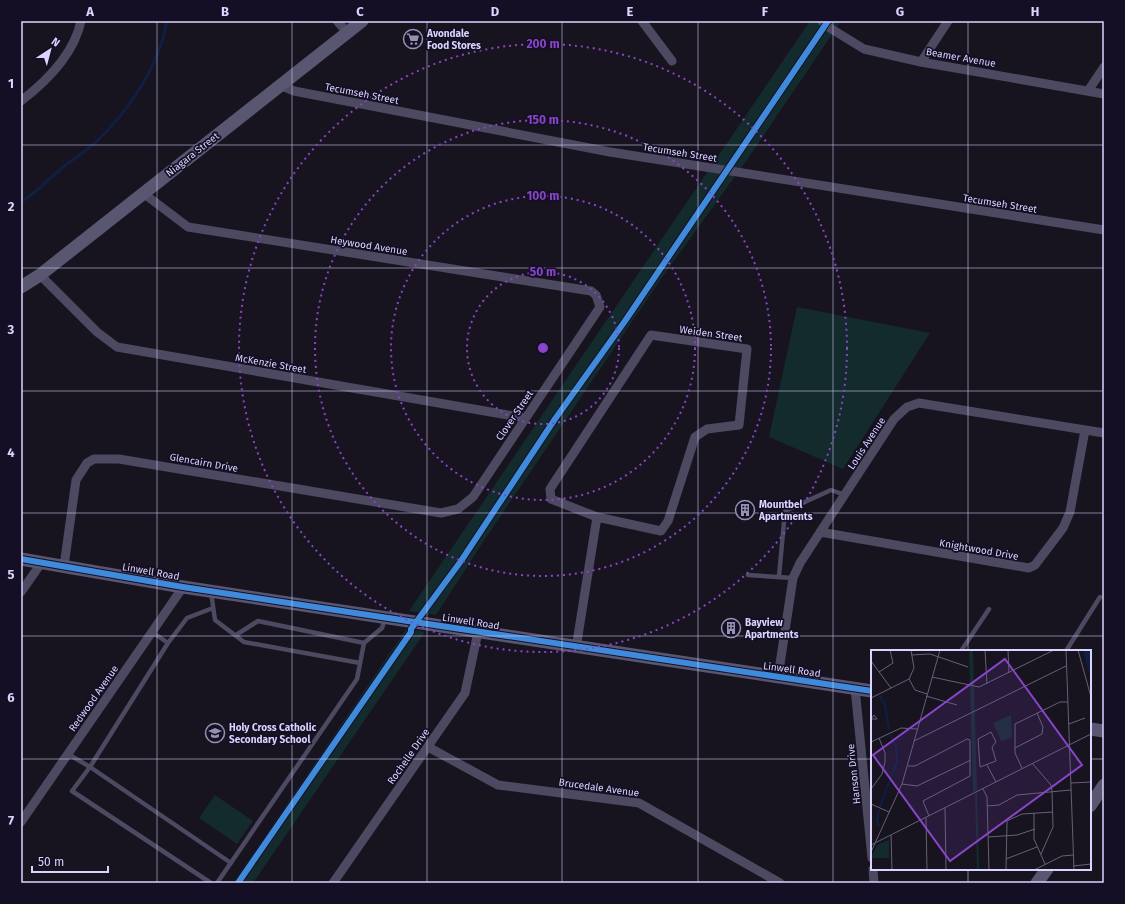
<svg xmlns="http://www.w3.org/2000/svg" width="1125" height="904" viewBox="0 0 1125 904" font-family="'Fira Sans',sans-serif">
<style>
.green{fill:#132b2d}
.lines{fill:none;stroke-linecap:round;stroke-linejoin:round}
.stream{stroke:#0e1f43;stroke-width:3}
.lane{stroke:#4c4961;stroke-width:4.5}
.street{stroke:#4c4961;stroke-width:9}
.secondary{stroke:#595672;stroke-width:13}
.cycleway-casing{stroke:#140f25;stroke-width:8}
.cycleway{stroke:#408adc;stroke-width:6}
.grid{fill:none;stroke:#dbd4fe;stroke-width:1;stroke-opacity:0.55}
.ring{fill:none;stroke:#8945c8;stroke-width:2;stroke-dasharray:2 4}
.labels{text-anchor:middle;stroke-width:3.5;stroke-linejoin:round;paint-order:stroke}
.poi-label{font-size:10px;font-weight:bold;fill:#dbd4fe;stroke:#140f25;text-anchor:start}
.street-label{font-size:10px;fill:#dbd4fe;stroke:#140f25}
.inset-river{fill:none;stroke:#0e1f43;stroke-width:2}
.inset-road{fill:none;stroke:#656179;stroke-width:1}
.view{fill:#8945c8;fill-opacity:0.15;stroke:#8945c8;stroke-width:2}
.inset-edge{fill:none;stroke:#dbd4fe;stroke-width:2}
.centre{fill:#8945c8;stroke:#140f25;stroke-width:2}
.ring-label{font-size:12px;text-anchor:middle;font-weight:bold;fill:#8945c8;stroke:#140f25;stroke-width:3.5;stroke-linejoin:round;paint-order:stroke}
.neatline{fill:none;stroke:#dbd4fe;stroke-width:1.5}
.grid-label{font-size:13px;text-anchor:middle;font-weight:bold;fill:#dbd4fe}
</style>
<rect width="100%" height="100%" fill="#171420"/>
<path class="green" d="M810,21H841L749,157L663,276L483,542L436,615L409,611Z
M797,307L930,333L843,469L769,437Z
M407,628L425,632L253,883H233Z
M215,795L253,821L237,844L199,818Z"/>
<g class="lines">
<path class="stream" d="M21,202C37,192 49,179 63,167C74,158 85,152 95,143C129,111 159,67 167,21"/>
<path class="lane" d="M748,575L793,578
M779,576L785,511L831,490L845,495
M211,592L215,620L244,642L360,663
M152,632L168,643L187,618L213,608
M364,643L382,628L385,619
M961,651L989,609
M1066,651L1100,597
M68,754L90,767L168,643
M211,883L72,791L90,767L231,863
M217,883L357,679L364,643L258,621L236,635"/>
<path class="street" d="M337,21L347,32
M642,21L672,61
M822,21L825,25L864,49L921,62L1104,94
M921,62L948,21
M280,85L294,91L610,152L1104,230
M1088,91L1104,67
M21,101C47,81 74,54 81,21
M40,275L97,332L117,347L525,418
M651,335L747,349L739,425L707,429L695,437L668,521L661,531L597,517L551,499L550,489Z
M820,532L1029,568L1035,565L1063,528L1070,512L1085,430
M64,566L76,480L87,463L94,459H119L441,513L458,509L473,497L600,307L596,295L591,291L188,227L143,193
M21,592L42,562
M576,648L597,517
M778,677L793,578L800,563L894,419L907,407L919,403L1104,433
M855,688L872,858
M428,747L498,785L639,803L780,883
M21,822L183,587
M873,869L874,883
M333,883L465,693L478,632"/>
<path class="secondary" d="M21,287L40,275L362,21
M21,559L183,587L872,691
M1090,729L1104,731
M1090,806L1104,785
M1037,883L1047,869"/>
<defs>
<path id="cycleway" d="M21,559L183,587L872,691
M238,883L411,632V629L461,561L555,419L625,321L828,21"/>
</defs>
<use href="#cycleway" class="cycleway-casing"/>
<use href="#cycleway" class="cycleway"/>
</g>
<path class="grid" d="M157,21V883M292,21V883M427,21V883M562,21V883M698,21V883M833,21V883M968,21V651M21,145H1104M21,268H1104M21,391H1104M21,513H1104M21,636H1104M21,759H872M1090,759H1104M968,869V883"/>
<g class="ring">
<circle cx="543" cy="348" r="76"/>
<circle cx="543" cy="348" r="152"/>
<circle cx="543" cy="348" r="228"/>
<circle cx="543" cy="348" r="304"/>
</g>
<defs>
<symbol id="supermarket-ring" viewBox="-11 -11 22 22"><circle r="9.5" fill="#140f25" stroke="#9691b0" stroke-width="1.5"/><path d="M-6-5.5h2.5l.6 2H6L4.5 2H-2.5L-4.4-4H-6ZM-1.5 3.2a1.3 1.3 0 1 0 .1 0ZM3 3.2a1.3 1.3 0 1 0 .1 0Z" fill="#9691b0"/></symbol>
<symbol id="building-ring" viewBox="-11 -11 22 22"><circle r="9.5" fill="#140f25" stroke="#9691b0" stroke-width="1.5"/><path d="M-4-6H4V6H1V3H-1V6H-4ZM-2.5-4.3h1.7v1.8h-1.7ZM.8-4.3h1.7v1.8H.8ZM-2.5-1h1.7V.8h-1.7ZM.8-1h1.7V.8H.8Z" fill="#9691b0"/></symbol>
<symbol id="school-ring" viewBox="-11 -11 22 22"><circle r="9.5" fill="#140f25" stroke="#9691b0" stroke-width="1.5"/><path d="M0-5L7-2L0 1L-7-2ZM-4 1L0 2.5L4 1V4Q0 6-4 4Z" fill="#9691b0"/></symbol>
</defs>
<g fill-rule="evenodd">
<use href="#supermarket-ring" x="402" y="28" width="22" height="22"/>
<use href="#building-ring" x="734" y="499" width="22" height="22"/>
<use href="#building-ring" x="720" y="617" width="22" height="22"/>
<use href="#school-ring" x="204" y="722" width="22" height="22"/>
</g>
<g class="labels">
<g class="poi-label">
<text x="427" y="37">Avondale<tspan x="427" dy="12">Food Stores</tspan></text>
<text x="759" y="508">Mountbel<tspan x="759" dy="12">Apartments</tspan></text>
<text x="745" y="626">Bayview<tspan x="745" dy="12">Apartments</tspan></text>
<text x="229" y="731">Holy Cross Catholic<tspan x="229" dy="12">Secondary School</tspan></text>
</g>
<g class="street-label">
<text transform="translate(961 57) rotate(10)" y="4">Beamer Avenue</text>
<text transform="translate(362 93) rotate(11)" y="4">Tecumseh Street</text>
<text transform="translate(680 152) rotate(9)" y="4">Tecumseh Street</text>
<text transform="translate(192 154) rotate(-38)" y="4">Niagara Street</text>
<text transform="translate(1000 203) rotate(9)" y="4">Tecumseh Street</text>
<text transform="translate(369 245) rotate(9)" y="4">Heywood Avenue</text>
<text transform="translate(711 333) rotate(8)" y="4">Weiden Street</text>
<text transform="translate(271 363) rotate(10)" y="4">McKenzie Street</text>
<text transform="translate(514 415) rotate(-56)" y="4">Clover Street</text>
<text transform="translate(866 443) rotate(-57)" y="4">Louis Avenue</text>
<text transform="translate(204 462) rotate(10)" y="4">Glencairn Drive</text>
<text transform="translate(979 549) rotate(10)" y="4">Knightwood Drive</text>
<text transform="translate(151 571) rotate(10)" y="4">Linwell Road</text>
<text transform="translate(471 621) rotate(9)" y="4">Linwell Road</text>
<text transform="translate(792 669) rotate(8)" y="4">Linwell Road</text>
<text transform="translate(93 698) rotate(-55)" y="4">Redwood Avenue</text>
<text transform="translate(408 756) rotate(-55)" y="4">Rochelle Drive</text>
<text transform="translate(853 774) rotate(-96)" y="4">Hanson Drive</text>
<text transform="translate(599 787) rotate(8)" y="4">Brucedale Avenue</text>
</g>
</g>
<g transform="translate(871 650)">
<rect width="220" height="220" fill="#171420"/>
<path d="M98,0H102L106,140L102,142ZM140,65L141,88L130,91L122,73ZM106,143L108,220H106L104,144ZM18,190V208H0L6,195Z" fill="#132b2d"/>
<path d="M212,0H220V29L219,26Z" fill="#0e1f43"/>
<path class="inset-river" d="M9,46L14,55L18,80M9,156L26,112L25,97L19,85M8,160L6,171L9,177"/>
<path class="inset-road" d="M114,0L116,34M137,0L138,23M195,0L203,220M207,0L220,47M40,5L59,4L97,17M0,11L20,38M8,22L22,13L19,0M61,27L108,37L183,0M38,29L44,40L56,44M55,46L86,55M0,48L38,29L43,18L40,0M3,65L6,69H0ZM198,74L214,68M120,82L125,92L121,97L125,111L109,117L107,89ZM43,91L195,16M0,92L30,78L46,79M198,95L220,84M144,98L171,84L172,77L166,63M161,113L180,135L181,141L182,177L170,204M116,115L125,132M37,116H44L96,89L99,90V126L52,151L58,166M151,118L144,103V74L189,52H197M200,133L220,132M31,134L46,136L100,110M0,139L11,124L14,112V103L8,88M112,139L116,147L118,220M0,154L18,162M116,156L128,155L146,145L200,140M74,158L75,220M163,163V189L174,214M55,168L56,220M20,185L21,220M117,187L146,185L164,179M0,195L198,95M0,202L31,134L69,0M135,209L166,197M202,216L220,214M135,220L136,171L151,164L182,162M163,220L191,206L202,205"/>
<path class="view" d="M134,9L211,115L79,211L2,105Z"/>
<rect width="220" height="220" class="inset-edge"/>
</g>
<circle cx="543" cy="348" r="6" class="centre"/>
<g class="ring-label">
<text x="543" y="48">200 m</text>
<text x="543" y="124">150 m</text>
<text x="543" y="200">100 m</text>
<text x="543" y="276">50 m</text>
</g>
<rect width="1125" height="904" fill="none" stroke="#140f25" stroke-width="44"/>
<g transform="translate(50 50) rotate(36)" stroke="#140f25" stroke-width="3" paint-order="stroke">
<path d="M0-3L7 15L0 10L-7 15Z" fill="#dbd4fe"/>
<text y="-6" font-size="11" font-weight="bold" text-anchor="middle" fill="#dbd4fe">N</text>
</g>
<path d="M32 866v6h76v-6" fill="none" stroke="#dbd4fe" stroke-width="2"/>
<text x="38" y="866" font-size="12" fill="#dbd4fe" stroke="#140f25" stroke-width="3" paint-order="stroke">50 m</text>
<rect x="22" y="22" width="1081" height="860" class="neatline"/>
<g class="grid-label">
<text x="90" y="16">A</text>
<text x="225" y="16">B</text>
<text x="360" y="16">C</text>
<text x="495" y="16">D</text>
<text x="630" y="16">E</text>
<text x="765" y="16">F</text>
<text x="900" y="16">G</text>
<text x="1035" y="16">H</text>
<text x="11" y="88">1</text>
<text x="11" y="211">2</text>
<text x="11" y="334">3</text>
<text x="11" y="457">4</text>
<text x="11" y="579">5</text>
<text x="11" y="702">6</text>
<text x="11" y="825">7</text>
</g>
</svg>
